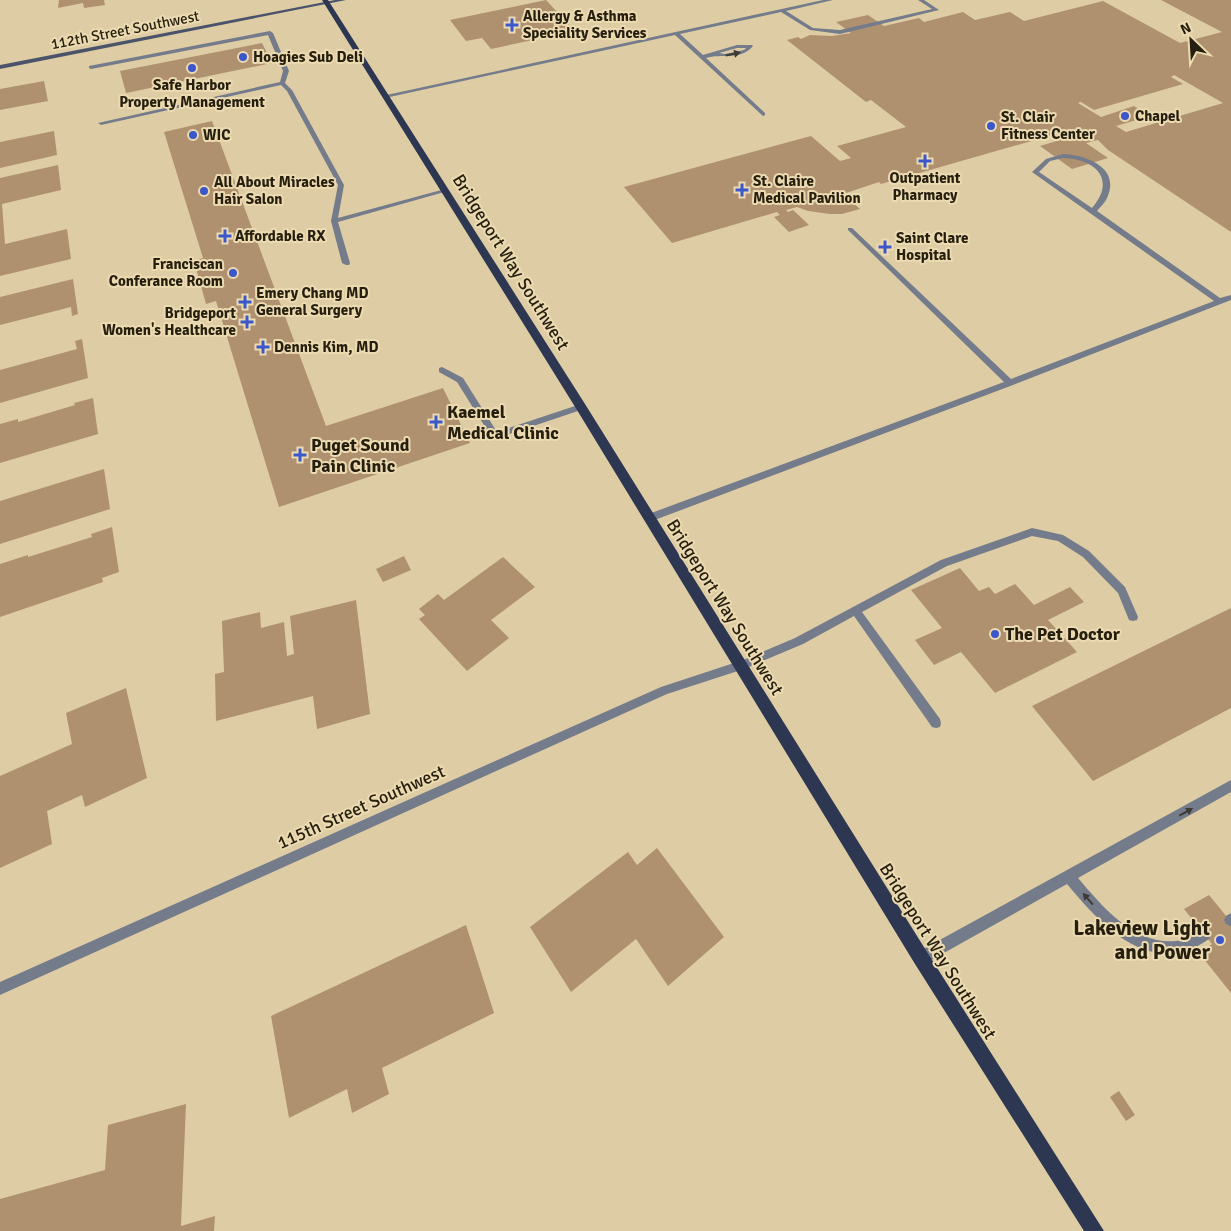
<svg xmlns="http://www.w3.org/2000/svg" width="1231" height="1231" viewBox="0 0 1231 1231" font-family="Signika,sans-serif">
<style>
.building{fill:#af9170;fill-rule:evenodd}
.lines{fill:none;stroke-linecap:round;stroke-linejoin:round}
.lane{fill:#747b8b;fill-rule:evenodd}
.street{fill:#747b8b;fill-rule:evenodd}
.secondary{fill:#4a536a;fill-rule:evenodd}
.primary{fill:#2d3752;fill-rule:evenodd}
.oneway{fill:#3d3b34}
.poi-dot{fill:#3b57c9;stroke:#ecdab1;stroke-width:2}
.labels{text-anchor:middle;stroke-width:4;stroke-linejoin:round;paint-order:stroke}
.far-poi-label{font-size:15px;font-weight:bold;fill:#261f0f;stroke:#ecdab1;text-anchor:start}
.far-street-label{font-size:15px;fill:#261f0f;stroke:#ecdab1}
.street-label{font-size:18px;fill:#261f0f;stroke:#ecdab1}
.poi-label{font-size:18px;font-weight:bold;fill:#261f0f;stroke:#ecdab1;text-anchor:start}
.near-poi-label{font-size:21px;font-weight:bold;fill:#261f0f;stroke:#ecdab1;text-anchor:end}
</style>
<rect width="100%" height="100%" fill="#decda4"/>
<path class="building" d="M59,0H104L105,5L84,8L83,3L58,8Z
M546,0L575,31L491,49L482,38L466,41L450,20Z
M1161,0H1231V232L1108,150L1098,140L1086,143L1108,158L1072,169L1040,146L1063,139L1056,134L881,184L879,182L843,194L860,209L842,214H830L808,211L797,207L786,210L788,212L793,210L809,225L789,232L774,217L780,215L777,212L672,243L624,187L811,136L840,161L851,158L837,146L906,127L871,100L866,102L787,40L798,37L801,39L810,35L832,36L851,33L836,22L868,15L884,26L919,18L924,22L963,12L975,20L1010,12L1024,21L1103,1L1180,43L1222,32ZM1174,75L1223,103L1126,132L1116,126L1150,116L1134,106L1101,117L1078,103L1081,102L1094,110L1183,84L1171,77Z
M262,43L272,63L126,93L120,71Z
M44,81L48,101L0,110V89Z
M212,121L326,426L443,388L470,443L279,507L216,301L206,304L194,261L203,258L164,132Z
M54,131L57,155L0,168V142Z
M58,165L61,190L2,204L5,244L67,229L71,259L0,276V178Z
M73,279L78,314L72,316L71,307L0,325V297Z
M82,339L88,378L0,403V370L77,349L75,341Z
M93,398L98,434L0,463V424L18,419V422L75,405L74,403Z
M104,469L110,509L0,544V501Z
M112,527L119,572L102,578L103,582L0,617V564L28,555V557L92,537L91,534Z
M404,556L411,570L383,582L376,569Z
M503,557L535,587L491,620L509,638L467,671L419,619L425,615L419,609L438,594L444,600Z
M960,568L979,591L989,587L995,594L1015,584L1034,605L1070,587L1084,602L1048,620L1077,652L995,693L961,652L934,665L915,640L942,628L911,590Z
M356,600L370,714L317,729L313,696L216,721L215,674L224,672L222,621L260,612L261,628L284,622L287,656L294,654L290,616Z
M1231,608V708L1093,781L1032,706Z
M126,688L147,778L85,807L82,795L47,811L52,844L0,868V776L72,744L66,713Z
M657,848L724,937L668,986L636,939L571,992L530,927L628,852L637,865Z
M1209,895L1231,922V993L1199,953L1212,944L1184,909Z
M466,925L494,1013L382,1068L389,1094L352,1113L347,1089L289,1118L271,1016Z
M1119,1091L1135,1115L1126,1121L1110,1097Z
M186,1104L181,1226L215,1216L214,1231H0V1199L105,1170L108,1125Z"/>
<g class="lines">
<path class="lane" d="M823,0H833L786,11L813,28L840,30L932,9L918,0H924L939,10L840,34L810,30L781,12L680,34L703,55L737,45H752L753,46C741,61 721,53 706,58L765,113V115L763,116L675,35L385,98L382,96ZM737,48H746L744,50L725,54L719,53Z
M270,31L273,33L289,71L285,83L292,90L344,185L338,218L445,189L448,191L338,222L350,263L349,265H346L342,263L331,221L338,185L287,91L281,85L101,125L98,123L280,82L283,71L268,35L91,69L89,68V66Z
M1063,154C1087,155 1121,168 1107,198C1105,203 1100,207 1097,211L1220,298L1231,295V300L1013,385L652,521H646L644,518L646,515L1004,382L848,230V228H852L1011,379L1214,301L1032,172L1046,159ZM1063,158C1095,159 1117,179 1092,208L1039,172L1050,161Z
M442,367L463,378L497,432L581,404L585,407L584,409L495,439L492,438L457,382L439,372V368Z
M1032,528L1063,535L1089,551L1125,587L1138,617L1137,620L1133,621L1129,620L1118,593L1083,557L1058,541L1032,536L947,566L862,612L940,719L941,723L940,727L936,728L932,727L854,616L803,644L744,669L740,671L736,669L735,666L736,663L795,638L941,560Z
M1231,780V792L1078,878C1103,907 1134,945 1176,941C1187,940 1195,933 1205,929L1209,931L1211,935L1209,939C1200,945 1189,952 1178,953C1131,960 1094,916 1067,884L926,963L921,964L916,963L915,958L916,953Z
M1231,913V926H1230L1226,924L1224,920L1226,916Z"/>
<path class="street" d="M740,661L744,663L745,666L744,669L667,694L0,995V982L661,687Z"/>
<path class="secondary" d="M335,0H346L0,69V65Z"/>
<path class="primary" d="M322,0H328L585,404L927,952L1104,1231H1084L915,964L577,410Z"/>
</g>
<defs><path id="oneway-solid" d="M-6-.8H1V-3.2L6.5 0L1 3.2V.8H-6Z" transform="scale(1.25)"/></defs>
<g class="oneway">
<use href="#oneway-solid" transform="translate(733 54) rotate(-12)"/>
<use href="#oneway-solid" transform="translate(1186 812) rotate(-29)"/>
<use href="#oneway-solid" transform="translate(1088 899) rotate(-131)"/>
</g>
<g class="poi-dot">
<path d="M509.5 17.5h5v5h5v5h-5v5h-5v-5h-5v-5h5z"/>
<circle cx="243" cy="57" r="5"/>
<circle cx="192" cy="68" r="5"/>
<circle cx="1125" cy="116" r="5"/>
<circle cx="991" cy="126" r="5"/>
<circle cx="193" cy="135" r="5"/>
<path d="M922.5 153.5h5v5h5v5h-5v5h-5v-5h-5v-5h5z"/>
<path d="M739.5 182.5h5v5h5v5h-5v5h-5v-5h-5v-5h5z"/>
<circle cx="204" cy="191" r="5"/>
<path d="M222.5 228.5h5v5h5v5h-5v5h-5v-5h-5v-5h5z"/>
<path d="M882.5 239.5h5v5h5v5h-5v5h-5v-5h-5v-5h5z"/>
<circle cx="233" cy="273" r="5"/>
<path d="M242.5 294.5h5v5h5v5h-5v5h-5v-5h-5v-5h5z"/>
<path d="M244.5 314.5h5v5h5v5h-5v5h-5v-5h-5v-5h5z"/>
<path d="M260.5 339.5h5v5h5v5h-5v5h-5v-5h-5v-5h5z"/>
<path d="M433.5 414.5h5v5h5v5h-5v5h-5v-5h-5v-5h5z"/>
<path d="M297.5 447.5h5v5h5v5h-5v5h-5v-5h-5v-5h5z"/>
<circle cx="995" cy="634" r="5"/>
<circle cx="1220" cy="940" r="5"/>
</g>
<g class="labels">
<g class="far-poi-label">
<text x="523" y="21">Allergy &amp; Asthma<tspan x="523" dy="17">Speciality Services</tspan></text>
<text x="253" y="62">Hoagies Sub Deli</text>
<text x="192" y="90" text-anchor="middle">Safe Harbor<tspan x="192" dy="17">Property Management</tspan></text>
<text x="1135" y="121">Chapel</text>
<text x="1001" y="122">St. Clair<tspan x="1001" dy="17">Fitness Center</tspan></text>
<text x="203" y="140">WIC</text>
<text x="925" y="183" text-anchor="middle">Outpatient<tspan x="925" dy="17">Pharmacy</tspan></text>
<text x="753" y="186">St. Claire<tspan x="753" dy="17">Medical Pavilion</tspan></text>
<text x="214" y="187">All About Miracles<tspan x="214" dy="17">Hair Salon</tspan></text>
<text x="235" y="241">Affordable RX</text>
<text x="896" y="243">Saint Clare<tspan x="896" dy="17">Hospital</tspan></text>
<text x="223" y="269" text-anchor="end">Franciscan<tspan x="223" dy="17">Conferance Room</tspan></text>
<text x="256" y="298">Emery Chang MD<tspan x="256" dy="17">General Surgery</tspan></text>
<text x="236" y="318" text-anchor="end">Bridgeport<tspan x="236" dy="17">Women's Healthcare</tspan></text>
<text x="274" y="352">Dennis Kim, MD</text>
</g>
<g class="far-street-label">
<text transform="translate(125 30) rotate(-11)" y="5">112th Street Southwest</text>
</g>
<g class="street-label">
<text transform="translate(511 262) rotate(58)" y="6">Bridgeport Way Southwest</text>
<text transform="translate(725 607) rotate(58)" y="6">Bridgeport Way Southwest</text>
<text transform="translate(361 807) rotate(-24)" y="6">115th Street Southwest</text>
<text transform="translate(938 951) rotate(58)" y="6">Bridgeport Way Southwest</text>
</g>
<g class="poi-label">
<text x="447" y="418">Kaemel<tspan x="447" dy="21">Medical Clinic</tspan></text>
<text x="311" y="451">Puget Sound<tspan x="311" dy="21">Pain Clinic</tspan></text>
<text x="1005" y="640">The Pet Doctor</text>
</g>
<g class="near-poi-label">
<text x="1210" y="935">Lakeview Light<tspan x="1210" dy="24">and Power</tspan></text>
</g>
</g>
<g transform="translate(1191 40) rotate(335)" stroke="#ecdab1" stroke-width="4" paint-order="stroke">
<path d="M0-4L9 19L0 12L-9 19Z" fill="#261f0f"/>
<text y="-8" font-size="14" font-weight="bold" text-anchor="middle" fill="#261f0f">N</text>
</g>
</svg>
